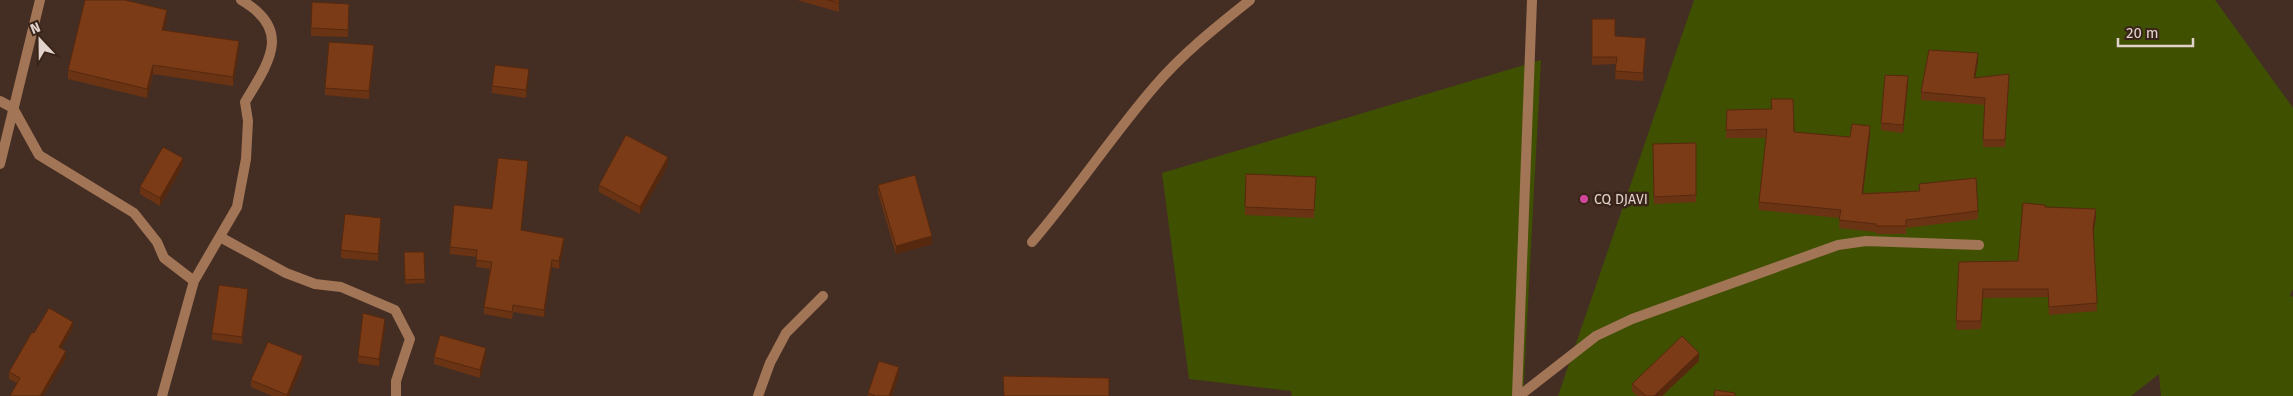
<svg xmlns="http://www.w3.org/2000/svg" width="2293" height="396" viewBox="0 0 2293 396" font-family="'Fira Sans',sans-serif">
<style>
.green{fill:#3f5100}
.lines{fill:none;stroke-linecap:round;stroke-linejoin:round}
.minor{stroke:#a37557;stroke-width:10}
.wall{fill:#6a3313}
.shaded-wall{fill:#56290f}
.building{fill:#7b3b16;stroke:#56290f}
.hotel-dot{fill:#d1479c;stroke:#39241a;stroke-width:2}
.labels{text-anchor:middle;stroke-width:5;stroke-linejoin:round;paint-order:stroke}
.poi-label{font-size:14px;fill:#e1d3cc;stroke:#39241a;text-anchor:start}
</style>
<rect width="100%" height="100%" fill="#442e23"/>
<path class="green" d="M1694,0H2215L2293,108V289L2290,295L2293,297V396H2161L2159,374L2131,396H1558Z
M1541,60L1523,396H1292L1291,391L1189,379L1162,173Z"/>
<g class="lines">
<path class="minor" d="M0,101L13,108L39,155L134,213L157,242L164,258L194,281
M0,164L40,0
M220,237L286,273L315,284L341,287L395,310L410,339L396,381V396
M1032,242C1075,192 1111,137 1154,87C1182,54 1216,27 1250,0
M162,396L194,281L237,207L246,159L248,121L245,102C269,62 293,30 241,0
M758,396L770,363L786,333L823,296
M1517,396L1532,0
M1519,396L1596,336L1632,319L1838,245L1866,241L1979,245"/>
</g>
<path class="wall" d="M797,0H839V12Z
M349,4L348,37L311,36V28Z
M1592,19L1615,36L1646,46L1643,81L1615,79L1616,64L1592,65Z
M167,20L164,30L239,50L233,86L153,74L147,98L68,79V70Z
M374,52L369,99L325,95V88Z
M1978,61L1975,78L2009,81L2005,147H1983L1985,105L1921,100V92Z
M529,76L526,98L492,93V86Z
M1908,84L1903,133L1881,130V123Z
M1727,110L1794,132L1850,137L1870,134L1863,193L1919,191V184L1978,211V219L1906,228V234H1876V232L1839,228L1840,218L1759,210V202L1766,138H1726Z
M1696,143V202L1654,204L1653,144Z
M183,165L160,206L140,194V187Z
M668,165L640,214L599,192V185Z
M528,168L521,230L564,245L559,269L552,267L544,317L513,312L512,319L484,314V307L490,269L476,267L477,257L450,254V247L492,209Z
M1316,184L1314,218L1245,215V207Z
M878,185L932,244L896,254L878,193Z
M2045,207L2096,218L2093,233L2097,311L2049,315L2048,297L1983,298L1981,329L1956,330L1959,262L2018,261Z
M381,225L378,261L341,258V250Z
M404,252H424L425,283L405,284Z
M248,296L242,344L212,340V333Z
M385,327L379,366L358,363V356Z
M73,328L61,348L66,358L43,396H10L17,383L9,379V372L34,333Z
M486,356L480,378L434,364V357Z
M1699,361L1662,396H1637L1632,391V384Z
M303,364L289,396H272L251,387V380Z
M899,374L892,396H868V393Z"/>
<path class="shaded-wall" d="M167,10V20L162,39V30Z
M1646,38V46L1643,81V73Z
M239,41V50L233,86V77Z
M374,45V52L369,99V91Z
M1978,53V61L1974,86V78Z
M153,65V74L147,98V89Z
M529,69V76L526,98V90Z
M1908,76V84L1903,133V125Z
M1870,126V134L1862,202V194Z
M668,157V165L640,214V207Z
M183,158V165L160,206V198Z
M528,161V168L521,237V230Z
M2096,209V218L2093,235V227Z
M381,218V225L378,261V254Z
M932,236V244L896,254V246Z
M564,238V245L559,269V261Z
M552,260V267L544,317V310Z
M248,289V296L242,344V337Z
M385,319V327L379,366V359Z
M73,322V328L59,353V347Z
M486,348V356L480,378V370Z
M66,351V358L43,396H40Z
M1699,353V361L1662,396H1654Z
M303,356V364L289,396H287Z
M899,367V374L892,396H889Z"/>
<path class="building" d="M85,0H125L167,10L162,30L239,41L233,77L153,65L147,89L68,70Z
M827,0H839V3Z
M312,2L349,4L348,30L311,28Z
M1592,19H1615V36L1646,38L1643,73L1615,71L1617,57H1592Z
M329,42L374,45L369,91L325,88Z
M1929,50L1978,53L1974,78L2009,74L2005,140H1983L1985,98L1921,92Z
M495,65L529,69L526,90L492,86Z
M1885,75L1908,76L1903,125L1881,123Z
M1771,99H1793L1794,132L1850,137L1852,124L1870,126L1862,194L1920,191L1919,184L1976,178L1978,211L1906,220V226H1876V224L1839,220L1841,210L1759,202L1767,129L1726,130L1727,110L1772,109Z
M626,135L668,157L640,207L599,185Z
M1696,143V195L1654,197L1653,144Z
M163,147L183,158L160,198L140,187Z
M498,158L528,161L521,230L564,238L559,261L552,260L544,310L513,305L512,312L484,307L492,262L476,260L477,250L450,247L454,205L492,209Z
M1246,174L1316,177L1314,210L1245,207Z
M915,175L932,236L896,246L878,185Z
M2023,203L2045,205V207L2096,209L2093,227L2097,303L2049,307L2048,289H1983L1981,321H1956L1959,262L2018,261Z
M345,214L381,218L378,254L341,250Z
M404,252H424L425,279L405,280Z
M219,285L248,289L242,337L212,333Z
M49,308L73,322L59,347L66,351L40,396H10L20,378L9,372L32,332L34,333Z
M363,313L385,319L379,359L358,356Z
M440,335L486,348L480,370L434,357Z
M1682,336L1699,353L1654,396H1646L1632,384Z
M268,342L303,356L287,395L251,380Z
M879,361L899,367L889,396H876L868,393Z
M1003,376L1109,378V396H1004Z
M1715,390L1735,393V396H1714Z"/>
<circle class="hotel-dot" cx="1584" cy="199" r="5"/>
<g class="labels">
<g class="poi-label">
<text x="1594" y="204">CQ DJAVI</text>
</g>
</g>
<g transform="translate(40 40) rotate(338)" stroke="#39241a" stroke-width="4" paint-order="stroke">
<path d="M0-4L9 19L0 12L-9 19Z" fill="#e1d3cc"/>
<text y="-8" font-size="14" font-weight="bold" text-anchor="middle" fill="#e1d3cc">N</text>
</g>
<path d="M2118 38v8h75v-8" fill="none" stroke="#e1d3cc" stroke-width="2.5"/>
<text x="2126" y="38" font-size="15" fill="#e1d3cc" stroke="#39241a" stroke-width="4" paint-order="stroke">20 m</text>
</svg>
